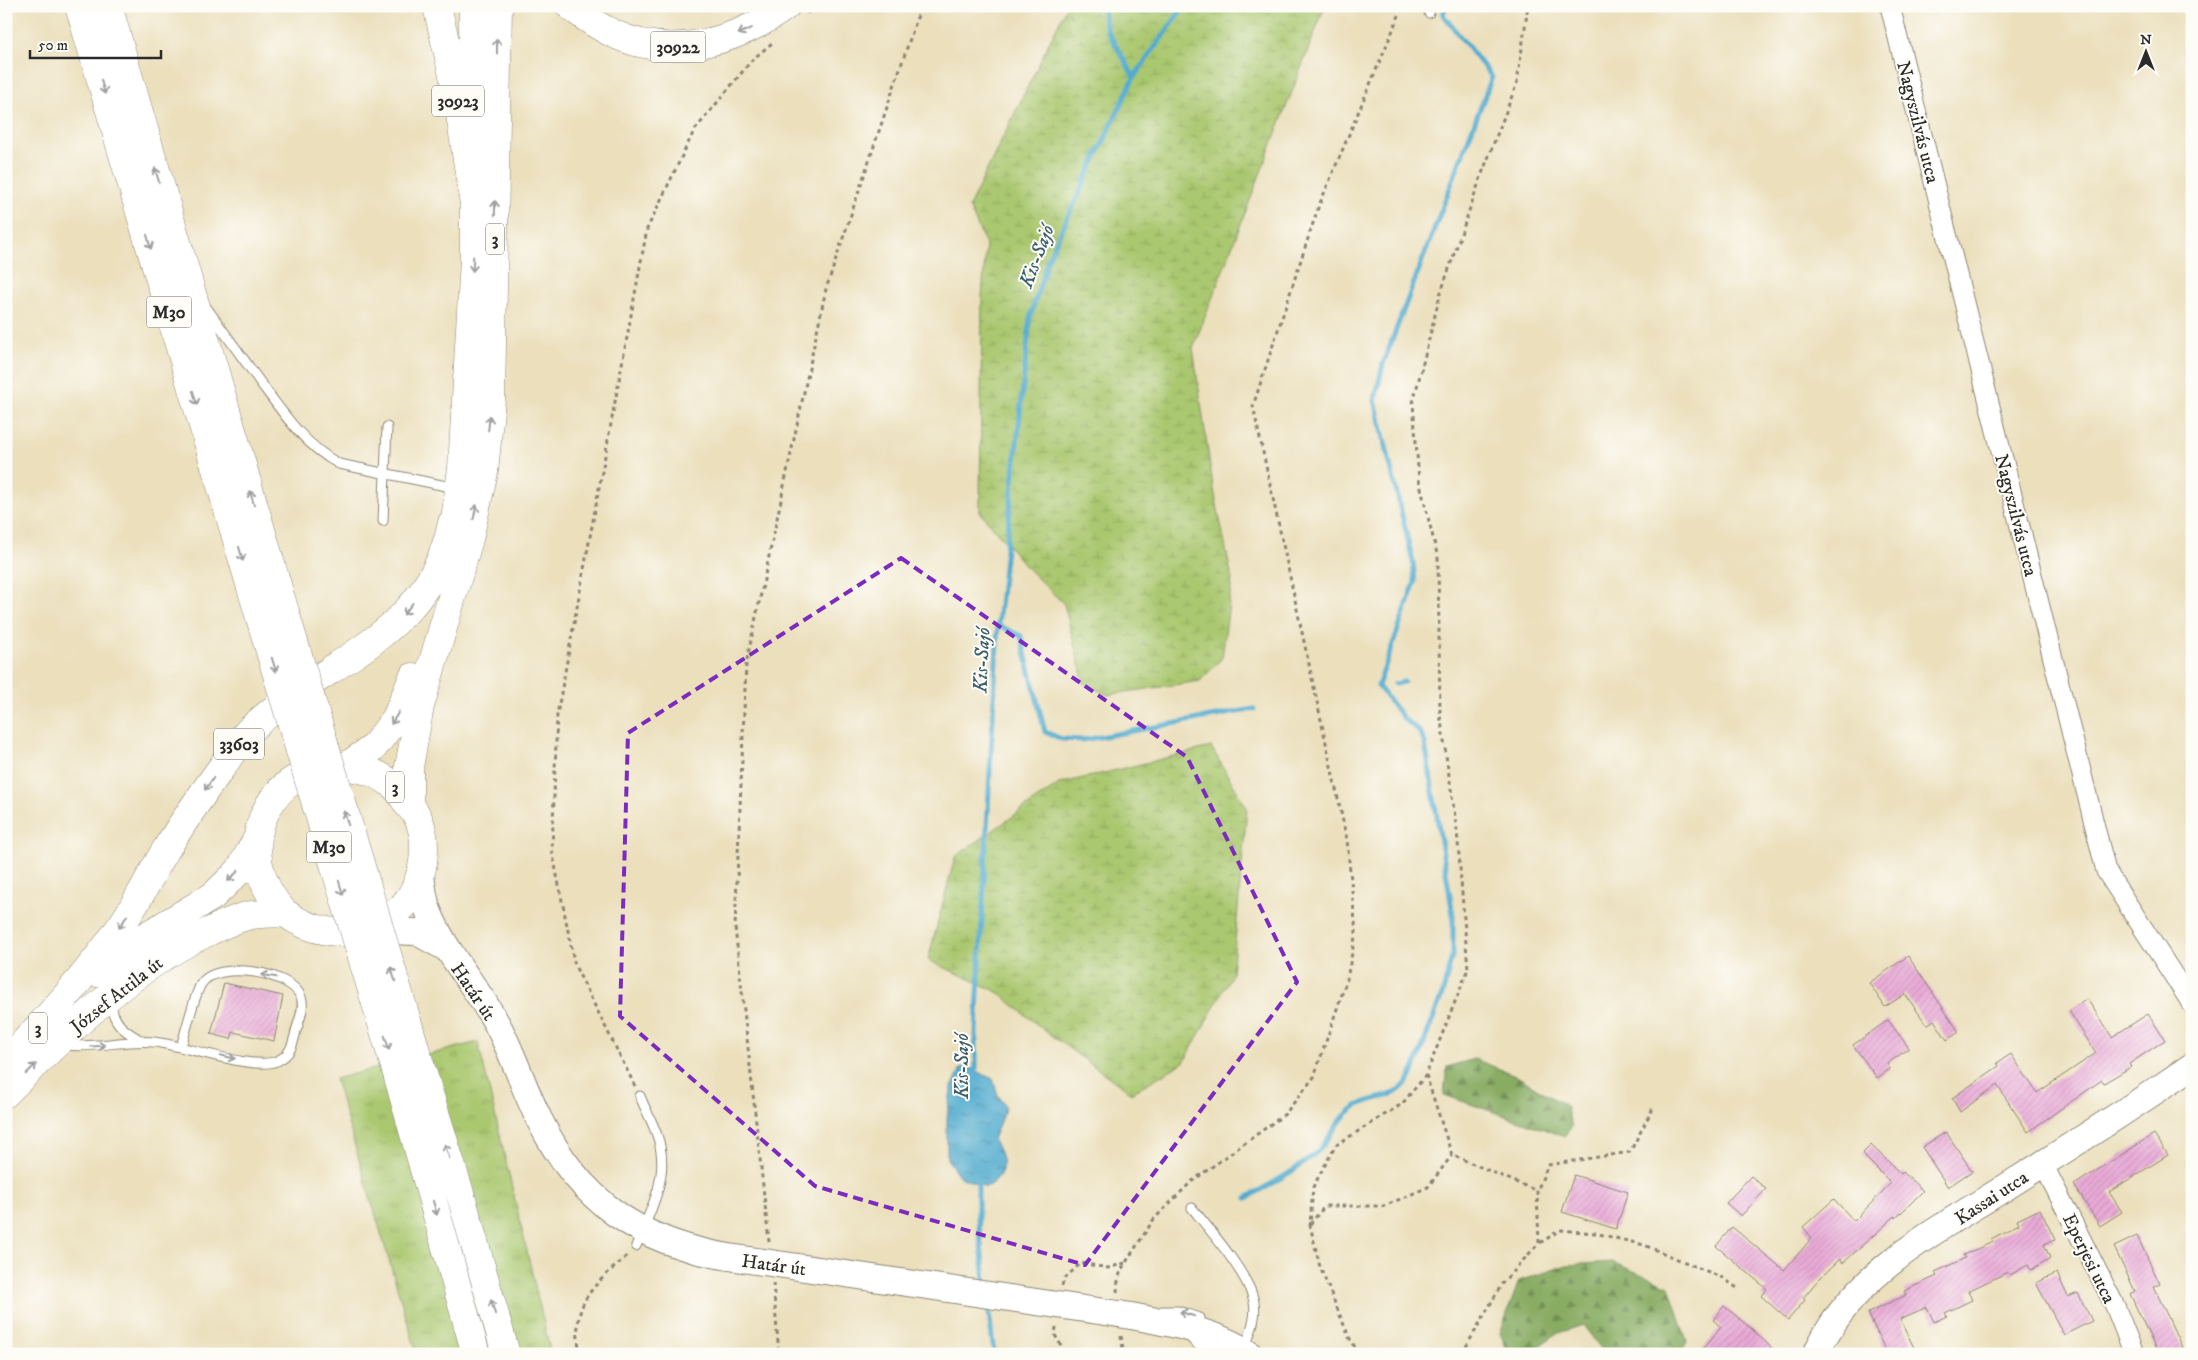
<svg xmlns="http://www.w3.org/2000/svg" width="2198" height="1360" viewBox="0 0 2198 1360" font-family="'IM FELL DW Pica',serif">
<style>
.grass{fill:url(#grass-tufts);stroke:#6a7a4e}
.forest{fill:url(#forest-firs);stroke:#596c46}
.wetland{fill:url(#wetland-marsh);stroke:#6a7a4e}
.water{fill:url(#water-ripples);stroke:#3e6c7d}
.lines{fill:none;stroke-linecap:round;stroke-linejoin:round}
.stream{stroke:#52accf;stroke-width:5}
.building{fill:url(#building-hatch)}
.lane-casing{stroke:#8b8574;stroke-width:11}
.street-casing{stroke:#8b8574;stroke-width:21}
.secondary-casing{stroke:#8b8574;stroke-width:28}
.primary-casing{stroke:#8b8574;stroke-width:29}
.highway-casing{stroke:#8b8574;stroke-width:29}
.path{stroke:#8b8574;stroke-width:3;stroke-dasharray:4 4;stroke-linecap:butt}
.lane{stroke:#fff;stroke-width:9}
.street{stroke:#fff;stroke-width:19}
.secondary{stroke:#fff;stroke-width:26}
.primary{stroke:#fff;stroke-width:28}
.highway{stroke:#fff;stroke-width:28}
.secondary-bridge-casing{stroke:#8b8574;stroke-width:28;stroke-linecap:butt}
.highway-bridge-casing{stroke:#8b8574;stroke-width:29;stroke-linecap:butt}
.secondary-bridge{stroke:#fff;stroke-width:26}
.highway-bridge{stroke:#fff;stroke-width:28}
.oneway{stroke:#a0a0a0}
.marked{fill:none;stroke:#7b2cbf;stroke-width:4;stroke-dasharray:10 6;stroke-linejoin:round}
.labels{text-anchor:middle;stroke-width:4;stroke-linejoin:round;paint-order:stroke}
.shield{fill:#fdfcf7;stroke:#6a6a68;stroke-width:1}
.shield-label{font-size:18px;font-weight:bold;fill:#2b2b2b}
.street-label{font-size:19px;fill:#2b2b2b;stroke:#fdfcf7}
.water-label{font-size:20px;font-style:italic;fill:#3b5f6d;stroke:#fdfcf7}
</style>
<defs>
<pattern id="grass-tufts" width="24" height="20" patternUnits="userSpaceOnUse" patternTransform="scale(1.25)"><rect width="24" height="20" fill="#aac870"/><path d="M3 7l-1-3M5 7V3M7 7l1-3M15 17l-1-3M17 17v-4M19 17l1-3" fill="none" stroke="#92ac61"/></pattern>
<pattern id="forest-firs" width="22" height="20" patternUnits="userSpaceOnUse" patternTransform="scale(1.25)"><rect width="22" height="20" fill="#87ac62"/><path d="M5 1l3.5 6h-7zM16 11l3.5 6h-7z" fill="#6f8c51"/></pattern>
<pattern id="wetland-marsh" width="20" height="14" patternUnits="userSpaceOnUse" patternTransform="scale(1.25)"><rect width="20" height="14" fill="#aac870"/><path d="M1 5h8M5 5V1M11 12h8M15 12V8" fill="none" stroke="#92ac61"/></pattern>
<pattern id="water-ripples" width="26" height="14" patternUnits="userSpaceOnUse" patternTransform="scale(1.25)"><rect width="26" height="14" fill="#52accf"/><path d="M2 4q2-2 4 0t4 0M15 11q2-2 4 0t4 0" fill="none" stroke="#448ca8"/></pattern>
<pattern id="building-hatch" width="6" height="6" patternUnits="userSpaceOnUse" patternTransform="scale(1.25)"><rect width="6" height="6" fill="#e9aad7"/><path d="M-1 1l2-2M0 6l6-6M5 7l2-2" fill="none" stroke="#c892b9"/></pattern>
</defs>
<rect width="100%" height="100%" fill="#fdfcf7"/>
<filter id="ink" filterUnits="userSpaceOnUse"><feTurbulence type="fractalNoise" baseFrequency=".02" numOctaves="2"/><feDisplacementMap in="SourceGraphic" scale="10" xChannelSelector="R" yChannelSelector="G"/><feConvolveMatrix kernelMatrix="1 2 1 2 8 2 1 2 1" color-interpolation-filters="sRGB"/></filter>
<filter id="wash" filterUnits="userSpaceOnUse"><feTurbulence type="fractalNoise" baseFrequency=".0096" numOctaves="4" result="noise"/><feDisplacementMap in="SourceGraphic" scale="20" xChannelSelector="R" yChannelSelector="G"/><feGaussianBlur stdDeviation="1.12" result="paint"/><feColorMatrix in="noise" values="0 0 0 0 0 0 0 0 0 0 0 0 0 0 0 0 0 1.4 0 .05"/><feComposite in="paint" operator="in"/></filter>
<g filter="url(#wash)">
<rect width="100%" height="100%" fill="#ebdfbc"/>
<path class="grass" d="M478,1042L551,1354H417L335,1079Z"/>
<path class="forest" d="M1474,1059L1515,1075L1566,1106L1572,1127L1564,1136L1444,1095L1447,1067Z
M1612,1262L1669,1286L1687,1342L1680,1354H1605L1583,1325L1556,1334L1528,1354H1509L1500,1333L1519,1281L1567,1265Z"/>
<path class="wetland" d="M1067,6H1325L1193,348L1212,480L1232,579L1222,658L1200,681L1107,695L1084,683L1064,604L1028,569L980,512L982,297L986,245L969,207Z
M1211,747L1247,808L1232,974L1184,1062L1131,1093L1045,1031L998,992L928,960L955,857L1059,784Z"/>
<path class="water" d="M969,1067L993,1079L998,1095L1006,1107L993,1139C1005,1159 1009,1174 986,1187L960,1177L947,1159V1118L951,1089L961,1068Z"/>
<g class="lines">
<path class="stream" d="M1102,6L1107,30L1134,77
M998,625L1021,636L1045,732L1062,739L1083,740L1254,709
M1395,684L1404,682
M1378,686L1415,582L1413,562L1375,400L1383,364L1492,77L1443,15L1446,6
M976,1076V1031L998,625L1030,318L1048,259L1134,77L1184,6
M978,1179V1218L986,1288
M1247,1198C1270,1184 1298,1170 1318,1151C1331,1138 1339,1117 1355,1107C1378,1093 1394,1103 1411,1077L1443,992L1453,952V915L1425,743L1419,731L1404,719L1378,686
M988,1304L994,1354"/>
</g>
<g id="blocks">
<path class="building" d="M1908,956L1959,1032L1947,1040L1934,1020L1927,1025L1905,994L1885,1007L1869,983Z
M224,983L283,996L274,1041L233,1032L231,1039L211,1034Z
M2087,999L2112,1037L2148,1014L2165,1040L2129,1064L2131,1067L2104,1083L2102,1080L2028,1132L1997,1085L1960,1112L1952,1098L1999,1066L1997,1063L2011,1054L2037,1093L2096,1053L2069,1011Z
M1888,1020L1909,1048L1887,1064L1890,1069L1877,1078L1853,1045Z
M1946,1132L1972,1171L1948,1187L1922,1147Z
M2154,1134L2168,1155L2109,1192L2122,1212L2100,1226L2074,1185Z
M1871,1145L1901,1174L1903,1172L1923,1191L1896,1218L1895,1216L1843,1263L1840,1259L1817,1281L1803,1298L1805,1300L1788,1320L1761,1296L1767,1289L1716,1246L1732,1227L1784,1270L1812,1238L1803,1227L1834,1199L1854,1221L1891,1183L1862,1154Z
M1574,1175L1628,1192L1616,1229L1562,1212Z
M1751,1176L1766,1189L1741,1216L1726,1203Z
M2040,1209L2055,1240L2044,1244L2050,1258L2031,1270L2028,1265L2010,1275L2008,1272L1968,1291L1972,1300L1945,1313L1947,1316L1934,1322L1927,1307L1900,1319L1917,1354H1887L1868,1313L1906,1295L1904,1291L1937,1276L1935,1272L1965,1258L1963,1255L1993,1242L1991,1239L2019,1224L2017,1220Z
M2137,1236L2160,1284L2154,1287L2185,1354H2158L2130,1294L2135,1291L2114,1247Z
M2057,1273L2068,1297L2078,1293L2092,1321L2064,1335L2036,1283Z
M1724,1306L1753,1330L1778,1354H1699L1721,1327L1713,1320Z"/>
</g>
</g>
<g filter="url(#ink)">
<use href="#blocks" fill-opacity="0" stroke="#8b8574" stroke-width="1"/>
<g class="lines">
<defs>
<path id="lane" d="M1429,13L1430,6
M206,307C224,332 242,357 260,382C283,413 304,445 339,464L456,488
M383,521L387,427
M111,1001C112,1023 124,1031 142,1041
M64,1045C95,1049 125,1039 154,1042C184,1045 252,1071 277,1061C291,1055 293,1044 296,1031C299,1021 305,1007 301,997C291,971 216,960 201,984C194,996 186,1032 181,1046
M1192,1208C1210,1230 1249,1275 1254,1302C1257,1318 1250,1333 1245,1348
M636,1246C648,1215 668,1181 660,1146C657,1129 646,1112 640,1096
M1162,1311H1178L1200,1318
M1190,1337C1196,1346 1206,1349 1216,1354"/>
<path id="street" d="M1890,6L2106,871L2192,1004
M2043,1164L2115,1306L2134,1354"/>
<path id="secondary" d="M421,876C423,888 424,901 429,913C446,954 477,987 498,1026C514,1056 524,1089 539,1119C579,1201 640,1243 729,1257
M360,930L417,932L446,948
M1119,1314C1159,1321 1216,1330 1249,1354
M1816,1354C1853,1270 1943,1228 2017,1180C2076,1143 2134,1106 2192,1066"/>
<path id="primary" d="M452,542L462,468L474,260L473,6
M345,767L373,748L396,718L413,677
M409,805V767L420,706L469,539L484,472L491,399L498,6
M97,973L151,933L213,896L239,871L258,837
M6,1062C47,1018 87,975 121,926C137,903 150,876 165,851C183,822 202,794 222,767C231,754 240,738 252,728C327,658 428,638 452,523
M6,1093C67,1032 130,969 208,932C221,926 234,919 247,916C259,913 273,914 285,913C338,952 413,930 423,862C425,847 424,828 416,814C414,811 411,808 408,805C403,797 400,791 392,784C379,774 364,768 347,767C264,762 228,855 285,913"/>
<path id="highway" d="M79,6L260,618
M108,6L285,612
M437,6L456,88L473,198
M570,6C583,16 597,26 612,33C670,61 737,42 786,6
M422,1071L463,1203L506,1354
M398,1077L476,1354"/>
</defs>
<use href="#lane" class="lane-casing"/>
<use href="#street" class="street-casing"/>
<use href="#secondary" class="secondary-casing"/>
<use href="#primary" class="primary-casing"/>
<use href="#highway" class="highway-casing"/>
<path class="path" d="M807,13L815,6
M1426,1075L1452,1155L1537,1191
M635,1086L575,966L552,850L557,715L647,229L694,131L752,60L772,43
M1310,1224L1325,1206H1384L1428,1187L1452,1155
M769,1242L735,927L746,664L826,289L921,6
M1540,1243L1560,1230L1595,1233L1644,1245L1723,1278L1740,1290
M773,1283L779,1354
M1062,1286L1064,1279L1081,1263L1108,1268L1125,1263
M1117,1292L1118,1281L1121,1270L1154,1219L1191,1182L1285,1114L1314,1077L1347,979L1356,932L1347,840L1253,406L1318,208L1403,6
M1056,1327L1055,1335L1066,1354
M1121,1336L1124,1354
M580,1354C570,1300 594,1286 629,1254
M1359,1354L1349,1337L1320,1267L1310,1225L1313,1187L1336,1145L1402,1104L1426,1075L1468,969L1457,830L1440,714L1438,558L1419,480L1413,403L1440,295L1480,179L1517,83L1528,6
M1462,1354L1503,1282L1539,1243L1537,1191L1548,1165L1630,1152L1653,1108"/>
<use href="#lane" class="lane"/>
<use href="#street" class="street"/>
<use href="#secondary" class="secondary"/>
<use href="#primary" class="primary"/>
<use href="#highway" class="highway"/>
<defs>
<path id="secondary-bridge" d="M729,1257L1119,1314"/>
<path id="highway-bridge" d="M285,612L422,1071
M260,618L398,1077"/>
</defs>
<use href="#secondary-bridge" class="secondary-bridge-casing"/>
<use href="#highway-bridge" class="highway-bridge-casing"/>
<use href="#secondary-bridge" class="secondary-bridge"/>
<use href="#highway-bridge" class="highway-bridge"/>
</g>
<defs><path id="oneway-shaft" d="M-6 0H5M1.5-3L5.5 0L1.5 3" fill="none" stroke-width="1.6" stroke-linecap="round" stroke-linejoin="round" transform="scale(1.25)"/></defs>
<g class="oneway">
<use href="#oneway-shaft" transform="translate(745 31) rotate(157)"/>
<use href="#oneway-shaft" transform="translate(497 46) rotate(-90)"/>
<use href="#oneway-shaft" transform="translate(103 87) rotate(74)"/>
<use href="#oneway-shaft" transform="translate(157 175) rotate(-106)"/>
<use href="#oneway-shaft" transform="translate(495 208) rotate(-89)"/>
<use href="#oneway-shaft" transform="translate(149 242) rotate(74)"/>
<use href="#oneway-shaft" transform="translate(473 264) rotate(92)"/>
<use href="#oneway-shaft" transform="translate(195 398) rotate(74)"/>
<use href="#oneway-shaft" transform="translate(489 423) rotate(-84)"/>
<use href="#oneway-shaft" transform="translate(252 498) rotate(-106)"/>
<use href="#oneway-shaft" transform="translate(475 512) rotate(-78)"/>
<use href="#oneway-shaft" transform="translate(241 554) rotate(74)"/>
<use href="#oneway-shaft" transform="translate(408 609) rotate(128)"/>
<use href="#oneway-shaft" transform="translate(274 665) rotate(73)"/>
<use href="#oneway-shaft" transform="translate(395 718) rotate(121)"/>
<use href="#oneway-shaft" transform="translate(209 784) rotate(125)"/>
<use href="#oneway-shaft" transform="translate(346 818) rotate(-107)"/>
<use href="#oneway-shaft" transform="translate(233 876) rotate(135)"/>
<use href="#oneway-shaft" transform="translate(341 888) rotate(73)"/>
<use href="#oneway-shaft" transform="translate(123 922) rotate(122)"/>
<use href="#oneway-shaft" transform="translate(393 974) rotate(-107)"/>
<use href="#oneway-shaft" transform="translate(269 976) rotate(-171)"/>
<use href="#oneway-shaft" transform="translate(387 1043) rotate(73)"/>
<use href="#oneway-shaft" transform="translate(98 1046) rotate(-3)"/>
<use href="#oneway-shaft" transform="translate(228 1057) rotate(14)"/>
<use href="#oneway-shaft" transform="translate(31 1069) rotate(-45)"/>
<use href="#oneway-shaft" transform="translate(447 1151) rotate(-108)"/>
<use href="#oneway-shaft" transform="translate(435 1208) rotate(74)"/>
<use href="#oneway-shaft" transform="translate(493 1307) rotate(-106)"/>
<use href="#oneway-shaft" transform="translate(1187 1314) rotate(-162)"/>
</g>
</g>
<path class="marked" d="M901,558L1187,757L1297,982L1085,1265L815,1186L620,1016L628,733Z"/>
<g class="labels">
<g class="shield">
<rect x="650.5" y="31.5" width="55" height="31" rx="4"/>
<rect x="432" y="85.5" width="52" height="31" rx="4"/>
<rect x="486" y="223.5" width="18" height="31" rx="4"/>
<rect x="146.5" y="296.5" width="45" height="31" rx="4"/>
<rect x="214" y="728.5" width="50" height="31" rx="4"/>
<rect x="386" y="771.5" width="18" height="31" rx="4"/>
<rect x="306.5" y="831.5" width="45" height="31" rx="4"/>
<rect x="29" y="1012.5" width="18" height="31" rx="4"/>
</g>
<g class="shield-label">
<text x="678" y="53">30922</text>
<text x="458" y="107">30923</text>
<text x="495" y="245">3</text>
<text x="169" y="318">M30</text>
<text x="239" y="750">33603</text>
<text x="395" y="793">3</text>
<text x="329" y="853">M30</text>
<text x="38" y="1034">3</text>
</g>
<g class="street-label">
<text transform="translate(1919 122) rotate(76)" y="7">Nagyszilvás utca</text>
<text transform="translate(2017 515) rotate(76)" y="7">Nagyszilvás utca</text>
<text transform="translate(474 991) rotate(56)" y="7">Határ út</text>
<text transform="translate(116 994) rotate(-38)" y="7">József Attila út</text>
<text transform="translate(1991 1197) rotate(-33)" y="7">Kassai utca</text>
<text transform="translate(2090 1258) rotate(64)" y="7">Eperjesi utca</text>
<text transform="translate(774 1264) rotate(8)" y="7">Határ út</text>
</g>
<g class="water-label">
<text transform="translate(1036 256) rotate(-69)" y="7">Kis-Sajó</text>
<text transform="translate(981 660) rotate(-87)" y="7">Kis-Sajó</text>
<text transform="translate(961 1066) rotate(-90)" y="7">Kis-Sajó</text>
</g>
</g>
<rect width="2198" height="1360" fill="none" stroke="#fdfcf7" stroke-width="25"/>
<g transform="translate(2146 52)" stroke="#fdfcf7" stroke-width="4" paint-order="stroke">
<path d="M0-4L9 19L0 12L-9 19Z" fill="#2b2b2b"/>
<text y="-8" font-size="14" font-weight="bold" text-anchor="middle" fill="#2b2b2b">N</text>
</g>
<path d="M30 50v8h131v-8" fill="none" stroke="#2b2b2b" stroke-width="2.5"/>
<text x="38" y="50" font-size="15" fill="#2b2b2b" stroke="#fdfcf7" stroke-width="4" paint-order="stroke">50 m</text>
</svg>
